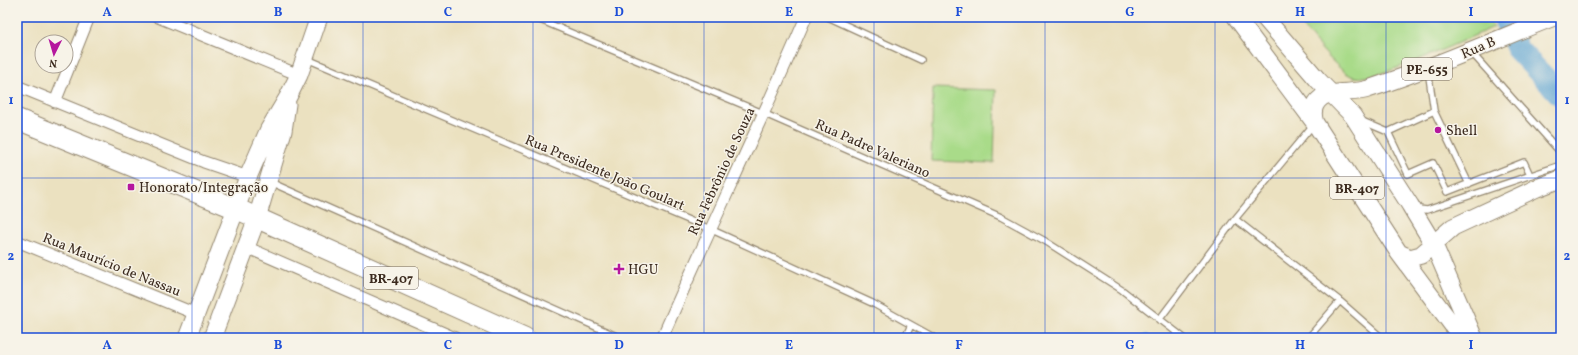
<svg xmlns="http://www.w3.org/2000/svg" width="1578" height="355" viewBox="0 0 1578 355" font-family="Vollkorn,serif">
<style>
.green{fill:#a9db89;stroke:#728254}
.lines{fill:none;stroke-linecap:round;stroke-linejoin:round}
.stream{stroke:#5aa2d1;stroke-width:4}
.river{stroke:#5aa2d1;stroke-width:23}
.lane-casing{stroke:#93866f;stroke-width:8}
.street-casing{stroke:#93866f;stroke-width:13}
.primary-casing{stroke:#93866f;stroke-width:19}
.highway-casing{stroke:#93866f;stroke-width:22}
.lane{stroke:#fff;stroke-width:5.5}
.street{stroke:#fff;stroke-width:11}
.primary{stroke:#fff;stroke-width:17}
.highway{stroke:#fff;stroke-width:20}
.grid{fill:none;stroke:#1d4ed8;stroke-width:1;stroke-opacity:0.55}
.poi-dot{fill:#b5179e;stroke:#f7f3e8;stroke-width:1.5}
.labels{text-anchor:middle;stroke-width:3;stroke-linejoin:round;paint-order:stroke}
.shield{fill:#f7f3e8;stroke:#73665b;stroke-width:1}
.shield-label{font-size:13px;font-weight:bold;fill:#3b2a1e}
.street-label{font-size:14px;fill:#3b2a1e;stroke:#f7f3e8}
.poi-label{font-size:14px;fill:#3b2a1e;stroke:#f7f3e8;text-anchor:start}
.neatline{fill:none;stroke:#1d4ed8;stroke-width:1.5}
.grid-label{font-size:13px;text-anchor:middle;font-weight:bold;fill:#1d4ed8}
</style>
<rect width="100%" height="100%" fill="#f7f3e8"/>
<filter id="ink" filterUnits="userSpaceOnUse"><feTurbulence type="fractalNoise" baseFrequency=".025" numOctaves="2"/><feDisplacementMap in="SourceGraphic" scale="8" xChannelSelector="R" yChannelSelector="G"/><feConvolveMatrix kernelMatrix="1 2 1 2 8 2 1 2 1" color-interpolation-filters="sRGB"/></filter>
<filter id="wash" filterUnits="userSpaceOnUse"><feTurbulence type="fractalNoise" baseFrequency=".012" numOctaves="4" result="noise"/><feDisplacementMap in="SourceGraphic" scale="16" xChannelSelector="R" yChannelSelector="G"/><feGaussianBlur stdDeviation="0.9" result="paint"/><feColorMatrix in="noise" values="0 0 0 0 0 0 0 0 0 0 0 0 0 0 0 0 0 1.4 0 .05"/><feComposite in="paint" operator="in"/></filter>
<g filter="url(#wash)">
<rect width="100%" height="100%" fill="#ebe1c0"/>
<path class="green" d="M1295,17H1486L1494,27C1470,37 1375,83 1354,77C1338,73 1307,31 1295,17Z
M933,88L996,90L994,163L931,161Z"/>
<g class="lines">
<path class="stream" d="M1144,338L1146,336"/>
<path class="river" d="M1504,17L1518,50L1561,95"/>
</g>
</g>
<g filter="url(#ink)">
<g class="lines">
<defs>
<path id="lane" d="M533,17L765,114L1001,217L1045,241L1122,290L1184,338
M828,17L921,60
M1471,52L1561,153
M307,59L710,229L872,303L935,338
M1428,70L1434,111
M1362,121L1388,132L1408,174L1433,163L1447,192L1524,162L1530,175
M1388,132L1434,111L1469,184
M270,182L621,338
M1418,209L1427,210L1561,165
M1235,219L1340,301L1382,338
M1159,320L1235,219L1313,125
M905,338L911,325
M1308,338L1340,301"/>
<path id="street" d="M158,17L299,75
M17,86L204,162L248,177
M55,102L89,17
M17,241L196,314
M246,247L455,338
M662,338C709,230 760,125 806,17"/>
<path id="primary" d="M1236,17L1315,123L1399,253L1462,338
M1264,17L1318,80L1353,116L1410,205L1434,245L1474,338
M1315,123C1312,114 1313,104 1321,98C1330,90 1355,94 1368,89C1431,69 1492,41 1554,17
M1399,253L1410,258L1421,255L1453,227L1537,188L1561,179
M187,338L248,177L269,129L288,97L299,75L319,17
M212,338L257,218L283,131L287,104"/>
<path id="highway" d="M17,119L237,209L525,338"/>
</defs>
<use href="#lane" class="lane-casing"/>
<use href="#street" class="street-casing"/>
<use href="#primary" class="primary-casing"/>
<use href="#highway" class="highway-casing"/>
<use href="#lane" class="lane"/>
<use href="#street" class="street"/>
<use href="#primary" class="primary"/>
<use href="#highway" class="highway"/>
</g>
</g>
<path class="grid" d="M192,17V338M363,17V338M533,17V338M704,17V338M874,17V338M1045,17V338M1215,17V338M1386,17V338M17,178H1561"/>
<g class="poi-dot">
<circle cx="1438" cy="130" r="4"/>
<rect x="127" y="183" width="8" height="8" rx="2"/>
<path d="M617 263h4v4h4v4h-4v4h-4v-4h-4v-4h4z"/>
</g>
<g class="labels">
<g class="shield">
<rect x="1402" y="58" width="50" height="22" rx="3"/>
<rect x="1330" y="177" width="54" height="22" rx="3"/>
<rect x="364" y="267" width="54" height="22" rx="3"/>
</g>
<g class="shield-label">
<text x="1427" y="74">PE-655</text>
<text x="1357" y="193">BR-407</text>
<text x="391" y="283">BR-407</text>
</g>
<g class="street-label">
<text transform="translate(1478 47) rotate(-23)" y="5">Rua B</text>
<text transform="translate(873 148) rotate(24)" y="5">Rua Padre Valeriano</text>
<text transform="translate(721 171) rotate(-65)" y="5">Rua Febrônio de Souza</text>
<text transform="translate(605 172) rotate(23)" y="5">Rua Presidente João Goulart</text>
<text transform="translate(112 264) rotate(22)" y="5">Rua Maurício de Nassau</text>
</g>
<g class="poi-label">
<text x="1446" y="135">Shell</text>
<text x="139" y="192">Honorato/Integração</text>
<text x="628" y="274">HGU</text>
</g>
</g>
<rect width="1578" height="355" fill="none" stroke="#f7f3e8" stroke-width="44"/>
<g transform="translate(54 54) rotate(185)"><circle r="19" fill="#f7f3e8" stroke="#aca397"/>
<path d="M0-3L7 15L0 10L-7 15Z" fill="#b5179e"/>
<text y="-6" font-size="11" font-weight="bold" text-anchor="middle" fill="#3b2a1e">N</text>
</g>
<rect x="22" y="22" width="1534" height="311" class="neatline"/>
<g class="grid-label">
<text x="107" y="16">A</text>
<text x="278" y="16">B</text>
<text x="448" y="16">C</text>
<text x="619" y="16">D</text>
<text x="789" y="16">E</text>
<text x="959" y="16">F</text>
<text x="1130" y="16">G</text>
<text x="1300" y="16">H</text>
<text x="1471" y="16">I</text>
<text x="11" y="104">1</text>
<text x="1567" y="104">1</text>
<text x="11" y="260">2</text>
<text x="1567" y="260">2</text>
<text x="107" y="349">A</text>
<text x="278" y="349">B</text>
<text x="448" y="349">C</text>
<text x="619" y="349">D</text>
<text x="789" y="349">E</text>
<text x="959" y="349">F</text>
<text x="1130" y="349">G</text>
<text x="1300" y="349">H</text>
<text x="1471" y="349">I</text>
</g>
</svg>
